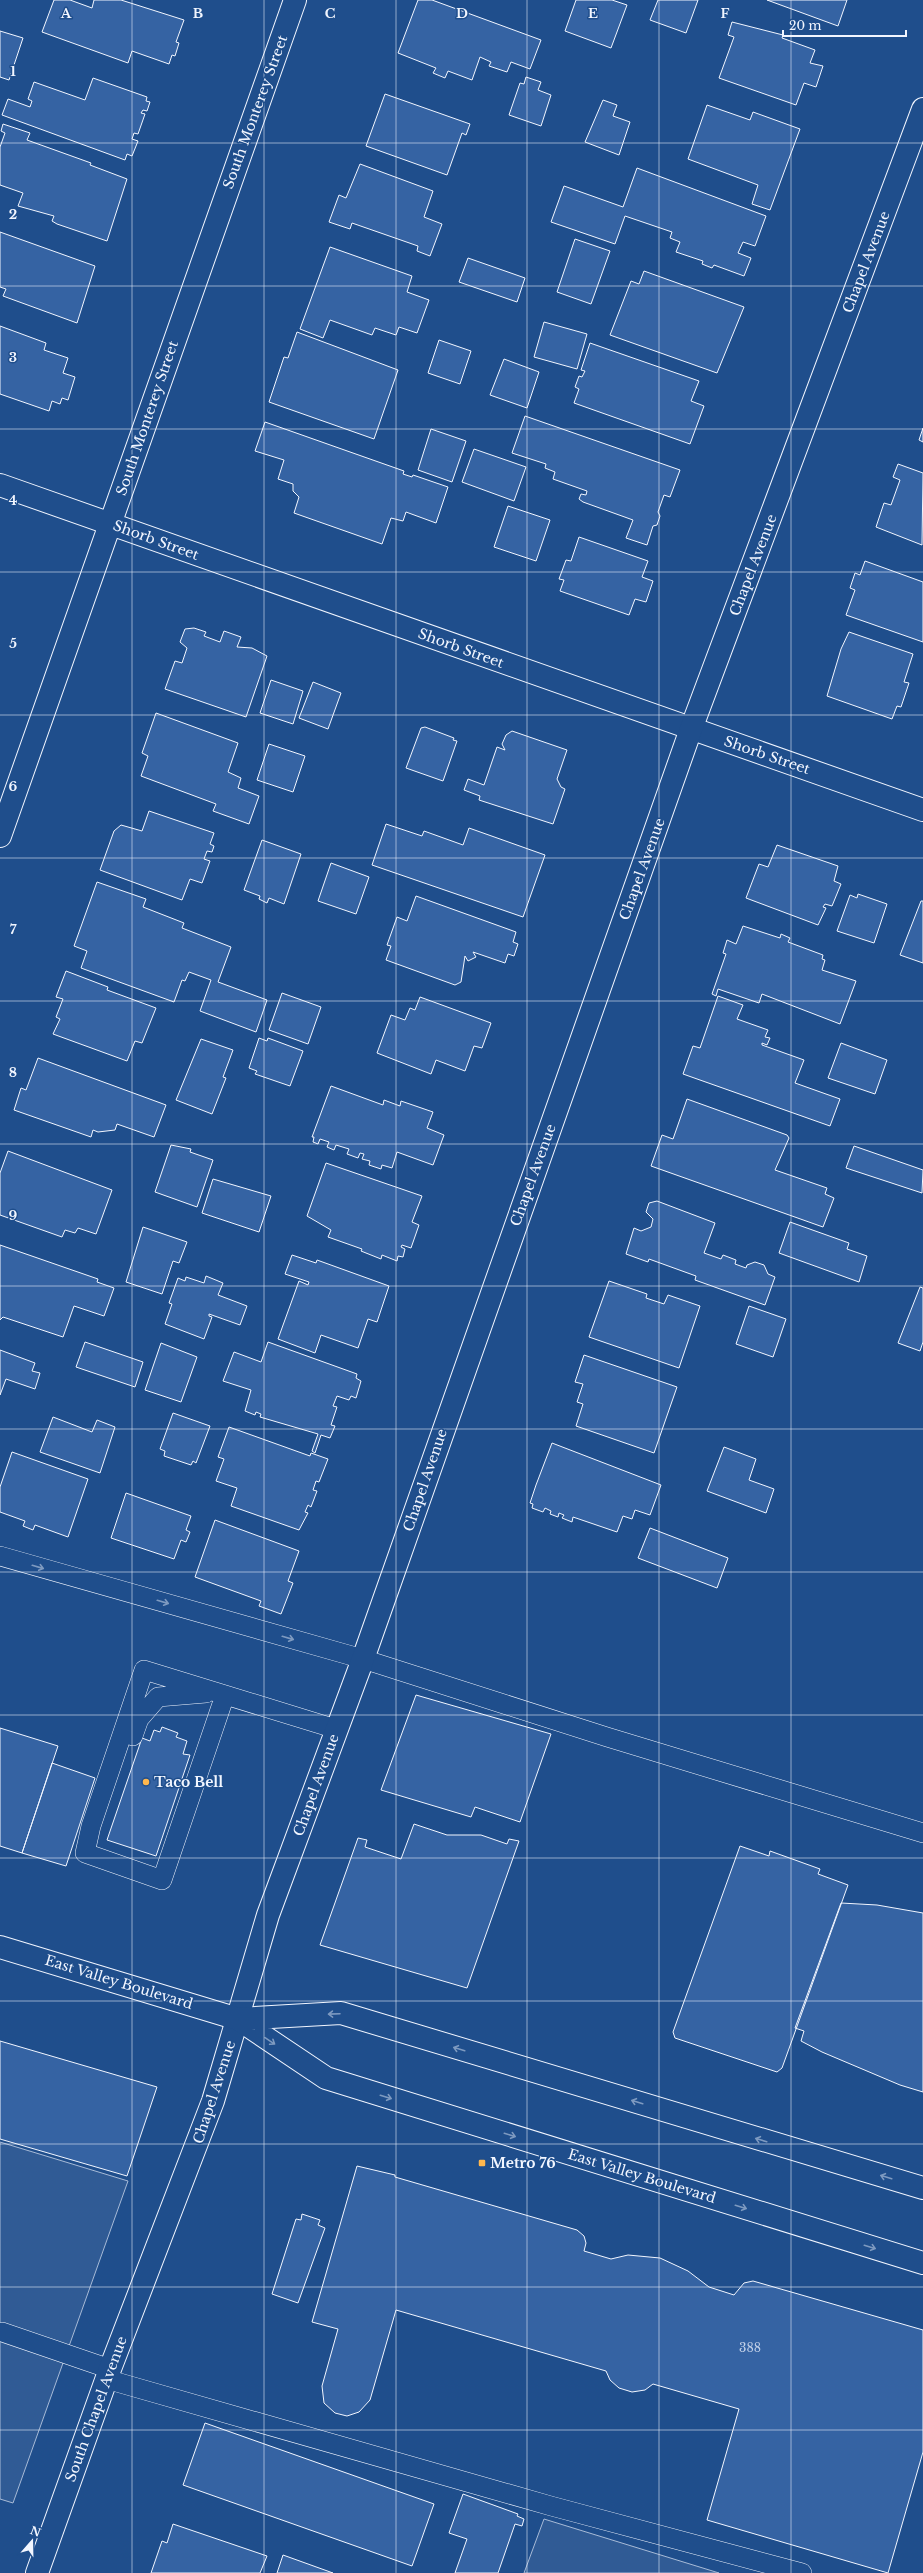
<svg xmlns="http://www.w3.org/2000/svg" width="923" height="2573" viewBox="0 0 923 2573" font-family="'Libre Baskerville',serif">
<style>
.built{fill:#305b95;stroke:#a8bbd7}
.building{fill:#3563a3;stroke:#f2f6ff}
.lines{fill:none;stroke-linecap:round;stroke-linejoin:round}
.service-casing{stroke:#f2f6ff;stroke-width:20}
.minor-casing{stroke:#f2f6ff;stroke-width:24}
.tertiary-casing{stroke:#f2f6ff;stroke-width:24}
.primary-casing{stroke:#f2f6ff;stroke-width:24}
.service{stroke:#1f4e8c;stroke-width:19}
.minor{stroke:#1f4e8c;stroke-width:22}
.tertiary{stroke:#1f4e8c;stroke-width:22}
.primary{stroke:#1f4e8c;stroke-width:22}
.oneway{stroke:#7e9ac0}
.grid{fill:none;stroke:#f2f6ff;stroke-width:1;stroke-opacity:0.55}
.poi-dot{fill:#ffb74d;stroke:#1f4e8c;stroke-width:1.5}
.labels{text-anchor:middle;stroke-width:3;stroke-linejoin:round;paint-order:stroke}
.number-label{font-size:12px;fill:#c3d1e8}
.street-label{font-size:14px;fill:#f2f6ff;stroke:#1f4e8c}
.poi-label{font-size:14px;font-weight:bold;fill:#f2f6ff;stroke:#1f4e8c;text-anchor:start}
.grid-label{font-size:13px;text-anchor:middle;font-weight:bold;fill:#f2f6ff;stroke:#1f4e8c;stroke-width:3;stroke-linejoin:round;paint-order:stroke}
</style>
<rect width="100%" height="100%" fill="#1f4e8c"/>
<path class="built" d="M0,2142L128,2181L13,2503L0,2499Z
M544,2519L719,2573H524Z"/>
<path class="building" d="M54,0H70L92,8L94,0H121L184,20L176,42L179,43L175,56L172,55L169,64L132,51L128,63L42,32Z
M418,0H432L541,40L530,69L511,62L507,72L489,66L491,62L480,57L472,80L448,71L445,78L433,73L436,68L398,53Z
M576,0H612L627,5L611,48L565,31Z
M658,0H698L686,33L650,20Z
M767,0H847L838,26Z
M732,22L783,35L782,38L815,50L810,63L823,66L816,87L804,83L796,105L719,78L734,37L728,35Z
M0,31L23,38L9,80L0,77Z
M526,77L541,82L538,90L551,95L541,126L509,115L520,83L524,84Z
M93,78L147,97L146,101L150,102L147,111L143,110L141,113L145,114L138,134L134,133L132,139L138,141L132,156L127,154L125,160L2,115L8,99L30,107L32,101L28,99L34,82L85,100Z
M385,94L470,124L466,135L462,133L447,175L366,146Z
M603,100L617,105L613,116L630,122L619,155L585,142Z
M707,105L750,120L753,112L800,129L770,210L752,204L758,185L688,159Z
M3,124L30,133L27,140L91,163L90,165L127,179L107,241L57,224L52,221L54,216L18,206L23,193L0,185V147L5,133L1,131Z
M360,164L433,191L424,217L442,224L430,256L417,251L418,246L352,223L350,229L329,222L339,195L346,198Z
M637,168L766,216L755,246L743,242L738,253L751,258L744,276L714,265L712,268L702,264L703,261L676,252L680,242L670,238L672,232L625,216L615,244L551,222L564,186L623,207Z
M0,232L95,266L77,323L3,296L6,289L0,287Z
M575,239L610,251L591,304L557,292Z
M330,247L412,276L407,292L429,300L417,333L399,327L396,335L375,328L372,335L330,320L323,338L300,329Z
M468,258L525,278L517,302L459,282Z
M644,271L744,307L717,373L610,335L631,281L639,284Z
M544,322L587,334L577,369L534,357Z
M0,326L46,343L44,350L68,358L63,373L75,377L68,400L62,398L60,404L52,401L49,411L0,394Z
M297,332L398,370L374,439L269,402L284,357L288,358Z
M439,340L471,351L460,384L428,373Z
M590,343L699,381L691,401L704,406L690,444L574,403L579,389L575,387L579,376L582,377L585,371L581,370Z
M504,359L539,372L527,408L490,395Z
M525,416L680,470L670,497L664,495L658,512L660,516L657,525L653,526L647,545L626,538L633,520L583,502L579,499L581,494L586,495L587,491L553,479L555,472L545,468L546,464L512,453Z
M265,422L404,471L403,474L412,477L413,475L448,487L436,523L406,512L403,521L391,518L382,544L294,513L299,497L293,491V484L278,479L284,460L255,451Z
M923,428V442L919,440Z
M431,429L466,441L452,482L418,470Z
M474,449L526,467L514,501L462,482Z
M898,464L923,473L922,545L876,527L884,503L891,505L900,480L893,477Z
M508,506L550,520L536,561L494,547Z
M579,537L648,561L642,577L653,581L646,602L635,599L629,615L560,591L564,580L559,579L566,560L571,561Z
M865,561L923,582V642L846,615L855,590L850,588L855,573L860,575Z
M194,628L206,632L204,636L220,642L224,631L241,637L237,647L252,648L267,656L246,717L165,689L175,661L182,663L187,648L180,642L185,629Z
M849,632L913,654L904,682L909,683L901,707L897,706L892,719L827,696L841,649Z
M271,680L303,691L293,724L260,713Z
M313,682L341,693L328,729L299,718Z
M156,713L238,743L228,772L241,778L238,788L259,796L249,824L213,811L216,804L141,776L148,756L142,753Z
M425,727L454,738L453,740L457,741L443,781L406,768L421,728Z
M512,731L567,750L557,779L561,787L565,789L553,824L479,800L480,796L464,790L468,779L484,785L497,747L505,750L502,744L506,735Z
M269,744L305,756L293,792L257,780Z
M149,811L214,833L210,844L214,846L212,852L207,851L204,859L210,861L202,883L190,879L182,900L100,870L114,831L121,825L142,831Z
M386,824L422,836L424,831L463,845L469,828L545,855L523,917L372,865Z
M262,840L301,854L284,904L269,898L267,903L259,899L260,896L244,890Z
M777,845L838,866L834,881L841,884L832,906L825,904L823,907L826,908L818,925L746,898L759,864L768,867Z
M331,863L369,877L356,914L318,901Z
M97,882L146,899L143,907L184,923L182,928L231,947L218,982L267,1000L256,1032L200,1011L211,980L189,972L185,981L182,980L174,1002L81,968L87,951L74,946Z
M858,894L887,904L874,943L837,931L850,895L857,898Z
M416,896L516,932L513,942L518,944L514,956L508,954L505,963L473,952L476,957L468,961L465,956L461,982L455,985L386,960L391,946L387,945L397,917L407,921Z
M921,901H923V963L900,955Z
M743,926L780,938L781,934L790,938L788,942L823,955L822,959L825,960L822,970L856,981L840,1024L762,994L759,1003L718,989L716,996L712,994L726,954L723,953L727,940L736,944Z
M66,971L108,987L107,990L156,1008L142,1043L135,1041L127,1061L53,1034L60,1019L56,1017L63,999L56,997Z
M282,993L321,1007L308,1044L269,1030Z
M718,996L743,1005L737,1019L768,1030L765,1037L770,1038L767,1045L762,1043V1045L804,1060L795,1083L840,1099L830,1126L683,1074L693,1046L700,1048Z
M420,997L491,1023L482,1048L474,1046L465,1071L436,1060L431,1074L377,1053L391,1015L405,1020L410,1008L415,1010Z
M259,1038L267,1041L268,1038L303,1051L290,1086L255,1074L257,1071L249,1068Z
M201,1039L233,1050L223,1077L226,1078L212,1114L176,1100Z
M841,1043L887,1060L875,1094L828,1078Z
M38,1058L166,1105L154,1137L117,1124L115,1130L98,1132L93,1130L91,1137L14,1110L21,1088L26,1090Z
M331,1086L383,1105L384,1100L400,1106L401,1101L433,1112L427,1128L444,1135L433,1165L397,1152L392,1168L382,1165L381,1169L369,1165L370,1161L362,1159L364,1154L360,1153L358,1158L347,1154L349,1149L336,1145L334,1150L327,1147L329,1142L320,1139L318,1144L313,1142L314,1137H312Z
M687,1099L787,1135L789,1138L775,1170L827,1188L825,1194L834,1198L823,1227L651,1166L662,1135L673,1139Z
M171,1145L191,1149L190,1152L213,1160L197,1207L155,1192Z
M854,1146L923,1170L922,1193L846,1168Z
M8,1151L112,1190L96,1234L78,1228L75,1233L65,1230L62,1237L0,1215V1173Z
M326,1163L422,1196L412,1222L419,1225L411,1248L402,1245L401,1247L405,1249L403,1257L398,1256L397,1261L382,1255L381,1259L361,1251L362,1249L328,1237L331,1230L307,1216Z
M213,1179L271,1196L259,1232L202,1213Z
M657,1201L715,1223L704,1253L721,1259L723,1255L736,1260L735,1264L746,1268L747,1265L755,1262L764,1265L768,1274L775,1277L765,1305L695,1280L696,1276L649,1259L648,1262L626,1254L634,1228L641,1231L651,1227L653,1219L646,1212L649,1203Z
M790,1222L849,1243L847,1249L867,1256L859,1282L779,1253Z
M143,1227L187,1242L179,1263L173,1261L162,1294L126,1282Z
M0,1245L98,1279L97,1282L114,1288L104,1316L74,1306L63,1337L3,1317L0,1320Z
M292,1255L316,1263L317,1260L389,1286L377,1322L368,1319L358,1348L321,1335L315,1353L278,1339L299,1281L308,1285L309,1282L285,1274Z
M206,1276L223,1283L218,1295L247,1306L240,1325L209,1314V1316L212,1317L204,1339L165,1324L172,1304L169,1303L178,1278L185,1281L186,1277L204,1283Z
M609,1281L647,1294L646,1298L664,1304L668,1295L700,1306L679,1368L589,1337Z
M920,1287L923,1288V1342L920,1351L898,1343Z
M749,1306L786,1319L773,1357L736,1344Z
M85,1342L143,1362L135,1387L76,1367Z
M268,1342L357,1374L356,1378L361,1381L356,1398L351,1396L349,1400L337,1396L333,1406L337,1407L331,1425L335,1426L330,1438L321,1435L315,1453L312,1451L318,1434L260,1417L261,1414L256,1412L255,1415L245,1411L251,1390L223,1381L234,1352L261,1362Z
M161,1343L197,1357L181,1402L145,1390Z
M0,1350L35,1363L32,1371L40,1373L35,1389L6,1379L0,1395Z
M584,1355L677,1387L654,1453L576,1426L583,1404L577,1402L583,1384L575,1382Z
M173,1413L210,1426L196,1463L193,1461L191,1465L164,1456L165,1451L160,1449Z
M53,1417L92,1432L97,1420L115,1427L100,1473L40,1452Z
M229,1427L310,1456L311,1453L328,1459L319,1482L316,1481L313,1490L317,1491L311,1507L308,1505L305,1512L308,1513L299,1530L231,1506L237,1488L216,1481L224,1459L218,1457Z
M552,1443L661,1485L650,1515L635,1510L632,1519L623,1516L617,1532L573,1517L572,1522L562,1518L564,1515L559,1513L558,1517L550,1514L551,1511L545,1508L543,1512L532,1508L533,1504L530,1503L536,1485Z
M724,1447L756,1459L749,1480L774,1489L766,1513L707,1491Z
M12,1452L88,1479L68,1537L35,1525L33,1530L23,1526L25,1521L0,1512V1487Z
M126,1493L191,1516L186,1530L190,1532L186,1542L181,1540L174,1559L111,1538Z
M215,1520L299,1551L288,1581L293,1583L281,1614L259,1606L261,1601L195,1577Z
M650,1528L728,1558L717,1588L638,1558Z
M416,1695L551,1734L520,1822L475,1807L471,1817L381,1790Z
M162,1727L178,1733L176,1737L187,1741L183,1754L190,1755L156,1856L107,1840L142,1738L150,1741L154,1730L160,1732Z
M0,1728L58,1746L22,1853L0,1846Z
M52,1763L95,1778L66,1866L22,1853Z
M414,1824L447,1835H481L507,1844L509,1839L519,1841L467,1988L320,1945L358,1838L367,1840L365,1847L401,1859Z
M740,1846L769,1856L770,1851L820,1869L818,1874L848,1885L782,2068L777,2072L675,2038L673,2032Z
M841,1903L877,1905L923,1913V2092L900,2085L822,2052L801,2041L804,2031L795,2028Z
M0,2041L157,2087L127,2176L0,2139Z
M357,2166L395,2175V2177L577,2230L584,2236L586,2243L584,2251L611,2259L628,2255L660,2258L688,2271L709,2287L734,2295L744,2283L753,2281L923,2330V2452L888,2573L707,2520L739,2409L653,2384L645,2390L632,2392L619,2388L610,2380L606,2371L396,2310L370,2400L359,2412L347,2416L335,2413L324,2403L322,2386L338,2329L312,2322Z
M302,2214L320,2220L318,2225L325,2228L298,2303L272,2294L296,2219L301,2220Z
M205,2423L434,2504L412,2566L183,2485Z
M463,2494L518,2514L517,2516L524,2519L522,2526L515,2524L498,2573H455L467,2539L449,2533Z
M173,2524L267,2556L260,2573H151L162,2541L167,2543Z
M283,2555L333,2573H277Z"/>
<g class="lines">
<defs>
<path id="service" d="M0,1556L363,1659L607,1737L923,1833
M133,1736L139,1719L158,1697L206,1693
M85,1853L91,1826L144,1670L336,1729
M85,1853L162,1880L225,1695
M2,2332L110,2369
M106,2379L551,2506L802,2573"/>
<path id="minor" d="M0,485L923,810
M0,836L295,0"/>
<path id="tertiary" d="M37,2573L110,2369L213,2101L268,1915L363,1659L691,729L923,109"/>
<path id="primary" d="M0,1947L238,2019L326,2078L923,2263
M238,2019L341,2013L923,2188"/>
</defs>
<use href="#service" class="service-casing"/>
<use href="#minor" class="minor-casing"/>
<use href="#tertiary" class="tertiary-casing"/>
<use href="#primary" class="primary-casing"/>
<use href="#service" class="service"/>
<use href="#minor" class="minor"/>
<use href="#tertiary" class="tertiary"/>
<use href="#primary" class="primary"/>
</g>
<defs><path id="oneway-shaft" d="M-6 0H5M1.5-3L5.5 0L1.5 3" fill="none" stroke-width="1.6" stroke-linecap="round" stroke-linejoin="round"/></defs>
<g class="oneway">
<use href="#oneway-shaft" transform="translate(38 1567) rotate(16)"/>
<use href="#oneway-shaft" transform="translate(163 1602) rotate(16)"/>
<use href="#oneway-shaft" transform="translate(288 1638) rotate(16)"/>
<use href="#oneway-shaft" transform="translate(334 2014) rotate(178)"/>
<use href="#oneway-shaft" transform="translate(270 2041) rotate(34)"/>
<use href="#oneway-shaft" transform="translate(459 2049) rotate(-163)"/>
<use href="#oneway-shaft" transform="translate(386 2097) rotate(17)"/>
<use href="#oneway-shaft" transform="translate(637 2102) rotate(-163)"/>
<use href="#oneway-shaft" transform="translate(510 2135) rotate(17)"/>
<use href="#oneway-shaft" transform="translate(761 2140) rotate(-163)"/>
<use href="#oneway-shaft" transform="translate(886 2177) rotate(-163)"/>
<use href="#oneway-shaft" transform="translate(741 2207) rotate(17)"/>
<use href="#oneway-shaft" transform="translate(870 2247) rotate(17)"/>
</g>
<path class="grid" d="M132,0V2573M264,0V2573M396,0V2573M527,0V2573M659,0V2573M791,0V2573M0,143H923M0,286H923M0,429H923M0,572H923M0,715H923M0,858H923M0,1001H923M0,1144H923M0,1286H923M0,1429H923M0,1572H923M0,1715H923M0,1858H923M0,2001H923M0,2144H923M0,2287H923M0,2430H923"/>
<g class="poi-dot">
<circle cx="146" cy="1782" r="4"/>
<rect x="478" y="2159" width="8" height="8" rx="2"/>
</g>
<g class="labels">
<g class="number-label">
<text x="750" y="2352">388</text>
</g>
<g class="street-label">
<text transform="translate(255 112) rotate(-70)" y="5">South Monterey Street</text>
<text transform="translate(866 262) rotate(-69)" y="5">Chapel Avenue</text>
<text transform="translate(147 418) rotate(-71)" y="5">South Monterey Street</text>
<text transform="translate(156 540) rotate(20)" y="5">Shorb Street</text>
<text transform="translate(753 565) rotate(-69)" y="5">Chapel Avenue</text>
<text transform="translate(461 648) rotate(20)" y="5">Shorb Street</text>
<text transform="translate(767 755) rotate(19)" y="5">Shorb Street</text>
<text transform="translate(642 869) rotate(-70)" y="5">Chapel Avenue</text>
<text transform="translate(533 1175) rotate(-70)" y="5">Chapel Avenue</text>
<text transform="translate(425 1480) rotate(-71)" y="5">Chapel Avenue</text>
<text transform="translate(316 1785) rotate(-70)" y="5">Chapel Avenue</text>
<text transform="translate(119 1982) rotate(17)" y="5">East Valley Boulevard</text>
<text transform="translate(214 2092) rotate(-72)" y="5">Chapel Avenue</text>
<text transform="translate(642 2176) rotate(17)" y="5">East Valley Boulevard</text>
<text transform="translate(96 2409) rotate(-70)" y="5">South Chapel Avenue</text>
</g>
<g class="poi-label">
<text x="154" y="1787">Taco Bell</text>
<text x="490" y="2168">Metro 76</text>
</g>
</g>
<g class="grid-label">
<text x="66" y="18">A</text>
<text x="198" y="18">B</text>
<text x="330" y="18">C</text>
<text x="462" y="18">D</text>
<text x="593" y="18">E</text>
<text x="725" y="18">F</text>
<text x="13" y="76">1</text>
<text x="13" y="219">2</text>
<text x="13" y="362">3</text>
<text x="13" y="505">4</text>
<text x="13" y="648">5</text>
<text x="13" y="791">6</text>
<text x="13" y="934">7</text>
<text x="13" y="1077">8</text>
<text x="13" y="1220">9</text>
</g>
<g transform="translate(32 2541) rotate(20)" stroke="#1f4e8c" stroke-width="3" paint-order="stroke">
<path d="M0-3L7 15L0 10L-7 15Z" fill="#f2f6ff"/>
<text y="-6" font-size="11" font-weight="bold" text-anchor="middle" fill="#f2f6ff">N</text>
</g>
<path d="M783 30v6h123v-6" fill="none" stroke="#f2f6ff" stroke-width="2"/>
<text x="789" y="30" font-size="12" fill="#f2f6ff" stroke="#1f4e8c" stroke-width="3" paint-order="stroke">20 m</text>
</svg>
